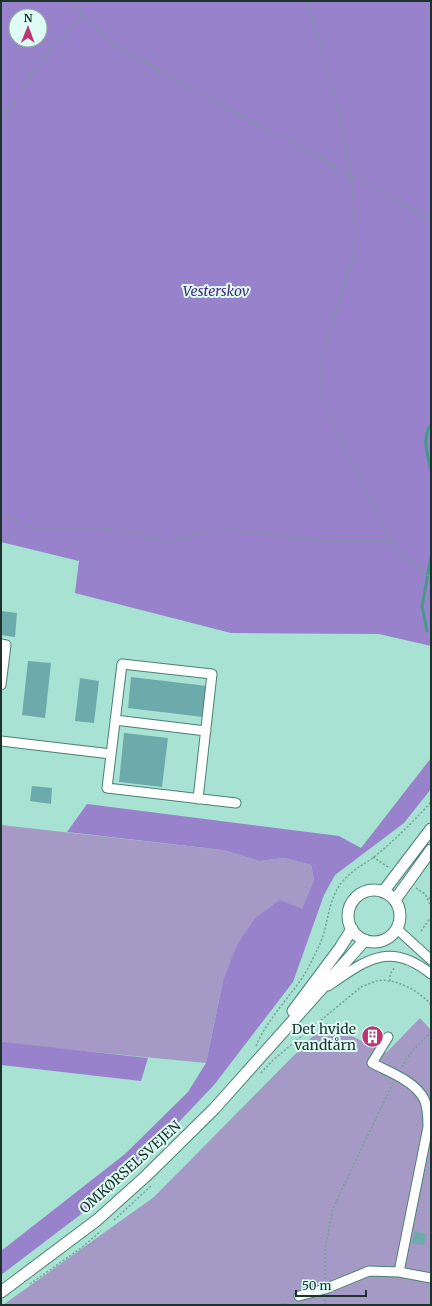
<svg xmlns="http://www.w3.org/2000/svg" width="432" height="1306" viewBox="0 0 432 1306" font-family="Merriweather,serif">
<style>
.green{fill:#a599c6}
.forest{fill:#9882cc;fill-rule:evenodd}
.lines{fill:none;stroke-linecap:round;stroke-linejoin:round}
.stream{stroke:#449b89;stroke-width:3}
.building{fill:#6daaab}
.minor-casing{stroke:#498173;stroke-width:11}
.major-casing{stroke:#498173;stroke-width:13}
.path{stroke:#74a296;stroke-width:1.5;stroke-dasharray:2 2;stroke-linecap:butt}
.minor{stroke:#fff;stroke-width:9}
.major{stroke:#fff;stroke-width:11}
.labels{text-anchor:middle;stroke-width:4;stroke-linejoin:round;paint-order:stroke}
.park-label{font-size:14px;font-style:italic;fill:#49277f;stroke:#dffcf4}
.poi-label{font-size:14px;fill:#1b322d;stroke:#dffcf4;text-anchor:end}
.street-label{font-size:14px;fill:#1b322d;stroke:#dffcf4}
</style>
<rect width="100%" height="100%" fill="#a7e2d2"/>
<path class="green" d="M1,825L223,850L259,861L284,858L311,865L314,880L302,910L223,981L206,1063L1,1043Z
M420,1018L431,1030V1305H3L154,1197L326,1023L386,1053Z"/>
<path class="forest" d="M1,1H431V646L379,634L231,633L75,593L79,561L1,542ZM16,16H40V40H16Z
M431,758V789L404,823L335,875L324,895L293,982L214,1085L158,1144L80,1215L1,1275V1251L125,1154L188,1092L206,1063L223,981L237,945L255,918L280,900L302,909L314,880L311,865L284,858L259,861L223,850L67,832L87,804L339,836L361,848Z
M3,1042L148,1058L141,1081L1,1065V1043Z"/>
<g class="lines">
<path class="stream" d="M431,425C421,438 428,455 431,471
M427,631L422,606L431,557"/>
</g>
<path class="building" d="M1,611L17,613L15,637L1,635Z
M28,661L51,663L45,718L22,715Z
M131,677L207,686L203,717L128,708Z
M80,678L99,681L94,723L75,721Z
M124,733L168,738L162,787L119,782Z
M32,786L52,788L51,804L30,801Z
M366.5 1037a5.5 5.5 0 1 1 11 0a5.5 5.5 0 1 1-11 0Z
M415,1231L426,1234L424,1245L412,1243Z
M287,1303V1305H277V1304Z"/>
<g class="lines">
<defs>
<path id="minor" d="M1,644L6,645L1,685
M115,720L206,731
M1,741L111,754
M198,799L212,674L122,664L107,788L236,803
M397,929L431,960
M328,986C365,961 389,940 431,974
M388,1037L372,1063C389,1072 415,1081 424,1099C428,1107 428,1118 428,1127L399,1272
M299,1296L325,1289L369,1271L399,1272L431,1278"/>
<path id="major" d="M348 916a26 26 0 1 1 52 0a26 26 0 1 1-52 0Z
M383,892L431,829
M395,900L431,850
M293,1011L340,948L352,929
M1,1292L97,1220L146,1176L214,1109L365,940"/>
</defs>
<use href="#minor" class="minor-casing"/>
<use href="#major" class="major-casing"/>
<path class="path" d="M71,1L102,35L125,52L431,219
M308,1L340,115L351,175L356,232L354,254L322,358L320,376L322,396L335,428L391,541L399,552L431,578
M1,121L53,44L84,16
M1,513L33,528H107L168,541L222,529L317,540L391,541
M373,857L388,867
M416,888L425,894L431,906
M429,899L431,895
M421,931L431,917
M390,981V974L395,967
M256,1046C266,1022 285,1002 300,981C308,970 313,958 319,946C329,925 327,899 343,881C352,870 363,865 374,857C395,840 413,822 431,802
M402,1067L412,1051L431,1032
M261,1073L273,1060L361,987C366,985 371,983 376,981C394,977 420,991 431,1005
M114,1220L151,1186
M325,1279V1250L333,1208L393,1083
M30,1284L81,1248L101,1231
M325,1305V1299"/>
<use href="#minor" class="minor"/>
<use href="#major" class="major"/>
</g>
<defs>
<symbol id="building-disc" viewBox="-11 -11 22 22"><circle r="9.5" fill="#bc3472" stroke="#dffcf4"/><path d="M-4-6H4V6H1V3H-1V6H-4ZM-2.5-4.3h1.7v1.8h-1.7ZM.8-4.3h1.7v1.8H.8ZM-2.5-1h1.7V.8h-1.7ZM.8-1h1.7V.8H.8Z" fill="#fff"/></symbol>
</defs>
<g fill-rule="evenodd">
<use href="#building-disc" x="360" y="1024" width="25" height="25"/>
</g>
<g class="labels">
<g class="park-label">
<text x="216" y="296">Vesterskov</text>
</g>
<g class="poi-label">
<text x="356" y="1034">Det hvide<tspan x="356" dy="16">vandtårn</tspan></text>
</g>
<g class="street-label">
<text transform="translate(130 1167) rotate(-42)" y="5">OMKØRSELSVEJEN</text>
</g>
</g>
<rect width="432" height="1306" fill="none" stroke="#1b322d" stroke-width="4"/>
<g transform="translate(28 28) rotate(1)"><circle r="19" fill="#dffcf4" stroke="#91aba4"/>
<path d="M0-3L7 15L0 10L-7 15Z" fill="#bc3472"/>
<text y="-6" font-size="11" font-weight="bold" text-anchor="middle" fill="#1b322d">N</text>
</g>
<path d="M296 1290v6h70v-6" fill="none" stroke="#1b322d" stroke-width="2"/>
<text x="302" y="1290" font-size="12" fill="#1b322d" stroke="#dffcf4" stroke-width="3" paint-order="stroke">50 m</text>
</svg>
